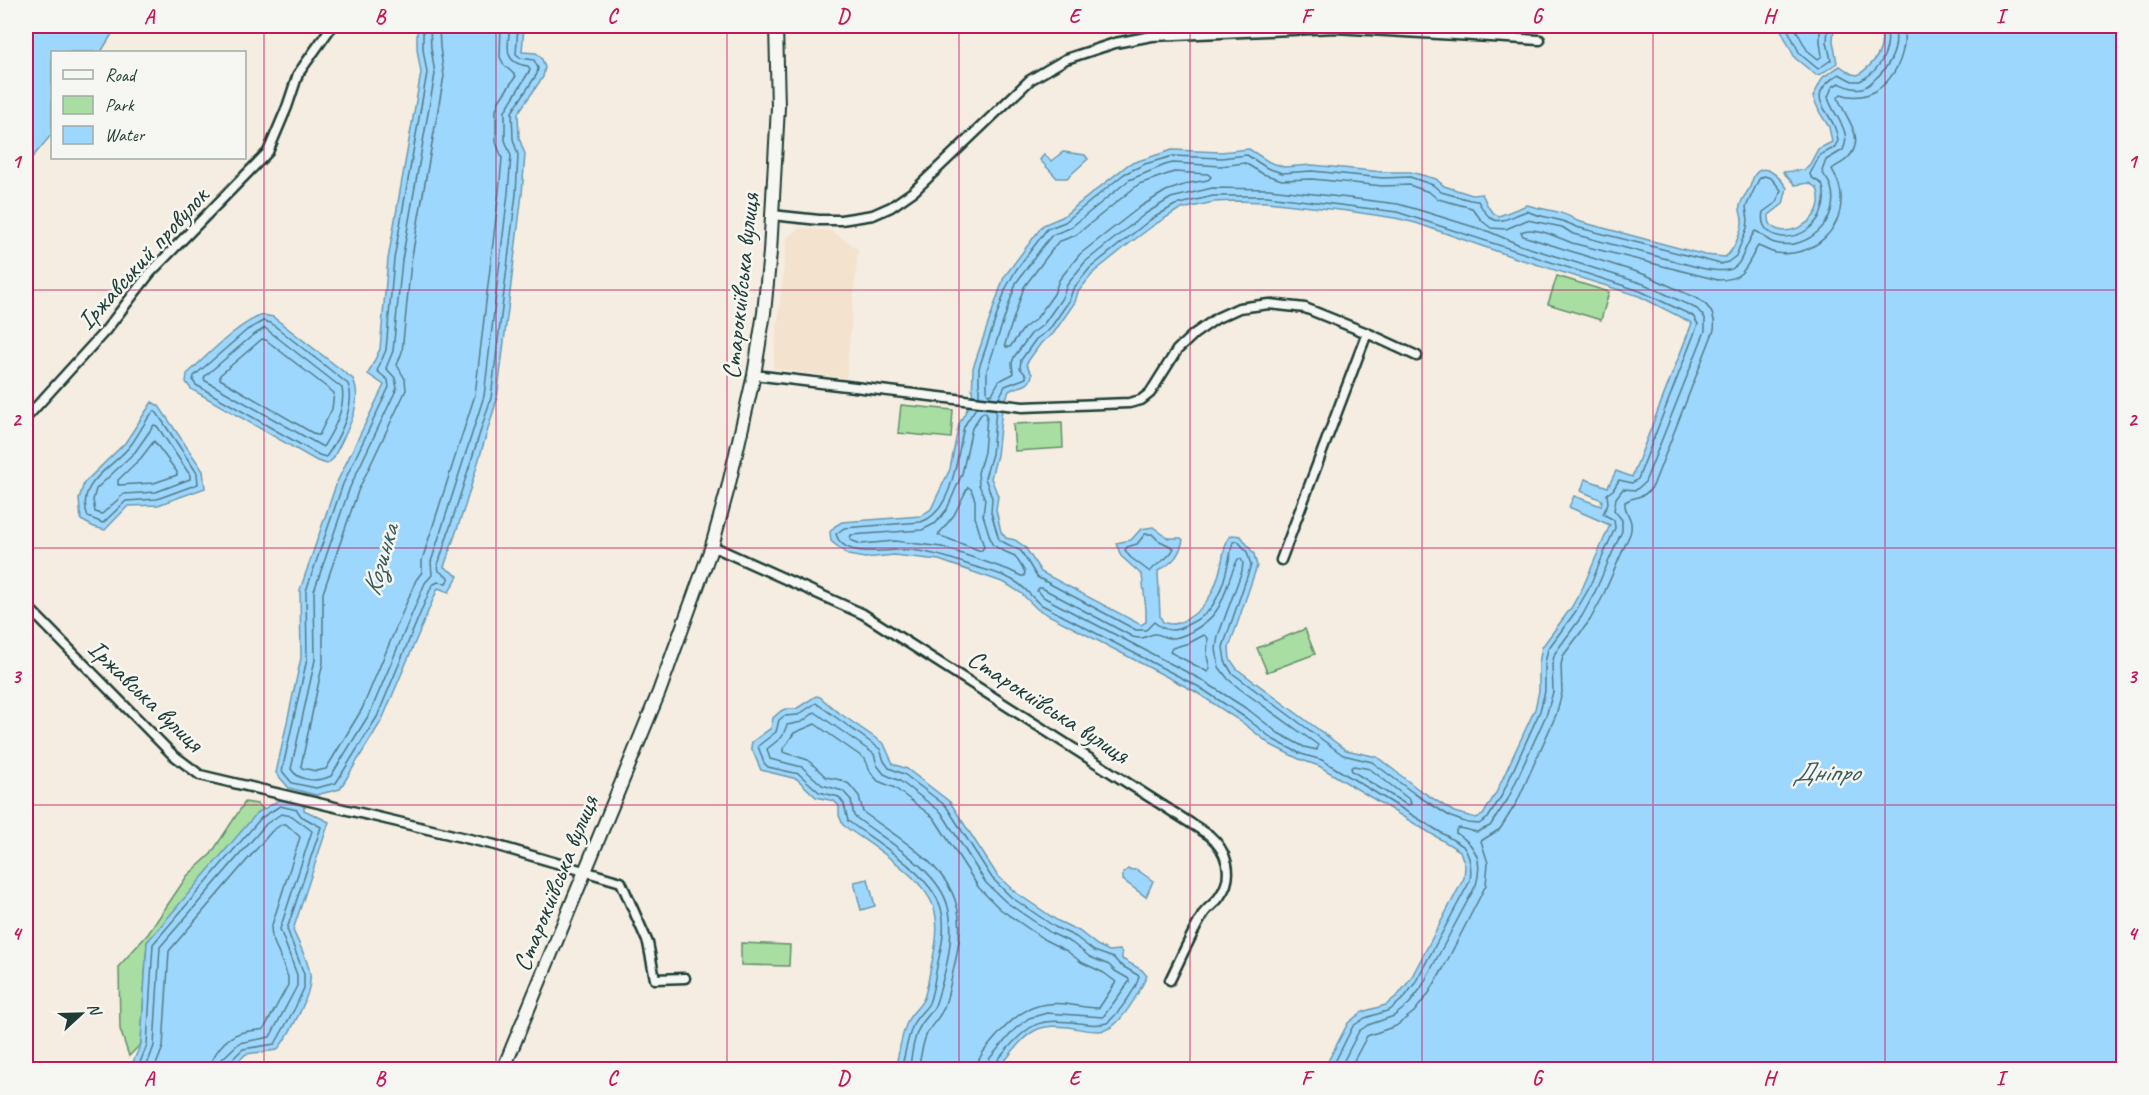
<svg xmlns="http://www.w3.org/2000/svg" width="2149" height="1095" viewBox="0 0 2149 1095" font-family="Caveat,sans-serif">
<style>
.built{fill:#f3e2cd}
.green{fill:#a8dea2;stroke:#648e6b;stroke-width:1.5}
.water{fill:#9ed7fe;stroke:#6b99ad;stroke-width:1.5;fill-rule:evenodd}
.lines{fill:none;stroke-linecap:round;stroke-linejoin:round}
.shore{stroke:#527b85;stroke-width:1.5}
.street-casing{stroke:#1f3d34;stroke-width:13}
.secondary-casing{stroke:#1f3d34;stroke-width:16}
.street{stroke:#f6f6f2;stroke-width:8}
.secondary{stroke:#f6f6f2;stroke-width:12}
.grid{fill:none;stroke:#c2185b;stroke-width:1.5;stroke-opacity:0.55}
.labels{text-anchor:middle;stroke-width:5;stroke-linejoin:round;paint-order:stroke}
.street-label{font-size:26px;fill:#1f3d34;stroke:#f6f6f2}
.water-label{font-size:27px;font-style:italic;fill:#385c5c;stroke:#f6f6f2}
.neatline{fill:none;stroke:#c2185b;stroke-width:2}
.grid-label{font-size:20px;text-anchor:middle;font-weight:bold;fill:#c2185b}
</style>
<rect width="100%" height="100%" fill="#f5ede1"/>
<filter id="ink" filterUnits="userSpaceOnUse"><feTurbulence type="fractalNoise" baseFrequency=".0167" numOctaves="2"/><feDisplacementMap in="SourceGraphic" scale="12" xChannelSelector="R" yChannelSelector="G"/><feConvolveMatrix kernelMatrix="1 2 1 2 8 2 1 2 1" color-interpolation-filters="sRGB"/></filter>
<g filter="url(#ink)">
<path class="built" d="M799,228L832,231L858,249L846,378L775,369L773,366L787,238Z"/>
<path class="green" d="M1557,276L1609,292L1601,320L1548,304Z
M901,405L953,410L951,438L898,433Z
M1062,422L1063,448L1015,451L1013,424Z
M1305,629L1315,654L1267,672L1257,648Z
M245,802L257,804L268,812L147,942L141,1044L129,1056L120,1029L119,966L148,934L187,876L211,854Z
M741,943L790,945L789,966L741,965Z"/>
<path class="water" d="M26,26H117L101,52H52V134L26,165Z
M417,26H524L522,52L536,53L541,57L545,67L543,77L518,113L519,138L525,154L522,194L497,399L465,506L444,567L458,576L449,592L438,588L382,720L340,789L316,795L289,788L276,773L301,658L300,590L337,482L384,385L368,374L380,349L388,259L421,73L417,49Z
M1779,26H1834L1833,41L1837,63L1821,74L1816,75L1795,58Z
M1879,26H2123V1069H1324L1348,1023L1362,1012L1386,1005L1399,994L1410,980L1464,878L1465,866L1460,851L1319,766L1299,759L1271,745L1243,723L1196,692L1037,609L1021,593L1005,583L939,560L894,555L865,558L848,555L831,541L830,532L835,526L842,522L921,516L931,509L950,469L959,424L972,400L973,368L1004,277L1043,225L1062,217L1129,164L1172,150L1221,152L1249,149L1269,162L1284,167L1312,165L1383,172H1411L1436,179L1444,186L1472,195L1482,194C1487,203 1488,212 1499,216L1527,205C1544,210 1562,210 1577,221L1705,255L1725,257C1733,252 1743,230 1742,220C1742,215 1739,211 1740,206C1741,200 1746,194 1749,189C1751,185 1752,180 1754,176C1764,159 1781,179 1787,188L1783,204L1769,215C1766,246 1832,228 1817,188L1809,183L1795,185L1783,172L1804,170L1810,164L1818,149L1832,142L1829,127L1820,113L1813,97L1823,77L1840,66L1852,74L1858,75C1876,63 1887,47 1879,26ZM1234,201L1267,202L1348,211L1395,218L1416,223L1516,258L1639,296L1692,323L1632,477L1616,471L1608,487L1585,479L1581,491L1602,500L1601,506L1574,496L1569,507L1610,525L1583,587L1571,608L1542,647L1539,663V691L1535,709L1496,793L1483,815L1476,818L1454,812L1418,789L1377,757L1346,750L1237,669L1230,659L1229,648L1257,566L1254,554L1241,536L1232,535C1225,540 1224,552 1222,561C1217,586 1209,607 1185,620C1178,624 1171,626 1163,622L1160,616L1158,571C1172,563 1179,557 1183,540L1181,538H1168L1153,527L1141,529L1131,540L1116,543L1121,556L1142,575L1146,610V622L1141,625L1041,572L1025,547L1015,540L1006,538L1001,532L996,510L998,496L991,478L997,455L1002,409L1009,391C1018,385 1031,388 1032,374L1026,364L1041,343L1053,334L1075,302L1078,292L1094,272L1130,243L1154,225L1178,210L1214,202Z
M1063,152L1085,155L1088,159L1067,178H1057L1040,160L1044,154L1051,161Z
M263,315L273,317L353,379C365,406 344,435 333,459L327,464L317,461L191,389L186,382L187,374C207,356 238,323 263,315Z
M152,402L159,406L203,471L205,488L158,505L128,506L105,530L94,527L81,520L79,499L84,483L125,443Z
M816,696L820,697L835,710L884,744L893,764L907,769L950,802L997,875L1015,892L1058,921L1079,931L1097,945L1109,951L1120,950L1122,953V959L1142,970L1147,976C1140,990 1121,1026 1105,1030C1094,1033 1080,1029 1068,1027C1058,1026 1046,1025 1036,1030C1021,1037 1009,1057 998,1069H895C899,1054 901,1035 908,1020C912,1012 920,1007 924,998C928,987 929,974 932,962C936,946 939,929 935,912C928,878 870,845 843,825L839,815V806L834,801L816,797L797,779L761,770L751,747L752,742L771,728L773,718L781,711L785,709H796Z
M279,800L304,805V810L329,822L293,930C298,943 308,959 310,974C313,993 290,1034 277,1050L246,1054L230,1069H130L141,1044L147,942L257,813Z
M1128,869L1134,870L1136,869L1153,881L1146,897L1123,880V873Z
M868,879L875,906L861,910L854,882Z"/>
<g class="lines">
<path class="shore" d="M423,26V49L427,73L394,259L386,350L377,371L388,380L389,387L343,484L306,591L307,659L282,771L292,783L316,788L336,783L377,717L432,585L438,582L446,583L448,580V577L439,571L438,565L491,398L516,194L518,155L513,139L512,112L537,74L538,68L534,60L521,58L516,54L518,26
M430,26L431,48L435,74L402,260L393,351L386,368L395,378L397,388L350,487L314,591L315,660L291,769C299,782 318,782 331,776L370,713L425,583L432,575L431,562L484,396L508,193L511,156L505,140V111L530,70L528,66C502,63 508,46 510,26
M439,26L440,47L444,76L411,262L402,352L397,365L405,379L406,390L358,491L323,593V662L301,766L302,768L316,771L326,769L362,709L416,580L422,572V560L475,395L499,192L502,158L496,142V110L499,101L516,76L504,65L500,57L501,26
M1786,26L1800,54L1818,69L1831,60L1827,42L1828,26
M1794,26L1807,50L1818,59L1822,56L1820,42V26
M1174,172L1208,174L1211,177L1208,180L1190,183L1166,191L1140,207L1080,254L1059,280L1054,294L1036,319L1024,328L1010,347H1006L1005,344L1024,287L1058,242L1076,235L1139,184Z
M263,321L271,323L348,384C357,404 338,440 326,457L319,455L196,385L193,381L194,376L247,330Z
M265,328L342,388C346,408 333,431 323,447L204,380L205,376L252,336Z
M262,339L266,340L334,393L332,409L319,435H316L220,379V375Z
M979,396V368L1006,288L1016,270L1047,229L1065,222L1124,174L1145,164L1173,156L1221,158L1247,155L1267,168L1282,173L1312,171L1383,178L1410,177L1433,185L1441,192L1470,200L1478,201C1494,231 1501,220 1527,211C1542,219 1558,216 1576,227L1721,264L1728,262L1736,256L1747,228L1748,220L1746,207L1759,179L1764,176L1771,178L1781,190L1777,202L1763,212C1756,246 1813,246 1823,207C1825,199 1825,192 1822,184L1811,177L1810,174L1820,155L1834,148L1838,141C1836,109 1798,100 1839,74L1852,81H1860C1881,70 1892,49 1886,26
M976,407C973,414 967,420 964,427C957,455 953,512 921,522L844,528L836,534C844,561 890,548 911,550C932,552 950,558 969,565C985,570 1002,573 1016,582C1026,588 1031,597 1040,604L1199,687L1246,718L1274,740L1301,754L1322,760L1463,846C1471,857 1472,868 1470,881L1415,983L1404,998L1390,1010L1365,1018L1353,1026L1331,1070
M996,409L992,454L985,478L992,498L991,512L999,540L1021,551L1037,577L1136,630H1146L1154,622C1165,631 1174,633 1187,625C1195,621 1205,616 1210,609C1224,591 1228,563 1233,542L1238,541L1247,552L1251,565L1223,647L1225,661L1232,673L1343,755L1372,762L1415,794L1451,817L1468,823L1479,824L1488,818L1502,795L1540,711L1545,691V663L1548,649L1576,611L1588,590L1615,528L1614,520L1603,514L1608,503L1607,494L1613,490L1619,480L1632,483L1638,479L1698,324L1693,316L1640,291L1397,212L1267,196H1213L1175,205L1150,220L1090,268L1073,289L1069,301L1049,330L1036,339L1021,360L1020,368L1026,375V378L1005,386L999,398
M154,411L157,413L197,473L198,484L157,499L126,501L103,523L88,517C75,482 112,469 130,446C139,435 144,421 154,411Z
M982,413L985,412L987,415L984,452L978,473L979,485L985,499L983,515L992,544L999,549L1015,556L1025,572L1024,576H1021L1009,570L942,547L895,541L861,544L850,540L851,535L922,530L936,523L947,509L962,474L972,428Z
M154,425L157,426L190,475V479L156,492L124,494L102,514L95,512L93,500L96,489L135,452Z
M154,441L177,472V475L154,483L118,485V480L141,458Z
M968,487L971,489L975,500V517L984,547L981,551L938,535L954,515Z
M1145,534H1152L1158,540L1174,548C1169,560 1157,562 1150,572L1130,557L1125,550L1127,547L1137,544Z
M1238,559H1241L1243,563L1242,571L1218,636L1216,649L1219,667L1228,679L1240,689L1318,745L1317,750L1304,747L1278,733L1250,711L1202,680L1045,598L1037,591L1039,588H1042L1133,637C1146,641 1148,633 1156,634C1160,634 1164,638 1169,638C1176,639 1185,635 1191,632C1229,611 1221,591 1238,559Z
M1204,635L1208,638L1207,656L1210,669L1208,672L1170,652L1172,648L1189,643Z
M1354,766L1370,769L1410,800L1411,804L1407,805L1352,771L1351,768Z
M137,1070L147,1045L153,944L261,818L280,806L297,810L301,816L321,827L287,929L304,974V988L295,1008L275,1044L243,1049L228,1063L227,1070
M145,1070L154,1046L160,947L266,824L281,814L292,816L312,831L280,929L297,975V986L270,1037L239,1043L222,1059L219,1070
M154,1070L163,1047L169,951L272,831L282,824H286L300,837L271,928L272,937L288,977V985L264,1029C257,1031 248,1030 240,1033C226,1037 211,1055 210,1070
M901,1070C905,1055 907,1039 913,1025C916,1016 925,1011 929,1003C934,990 935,975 938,962C942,945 946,925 941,908C929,872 877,843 848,821L844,804L839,797L819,792L799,774L768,767L764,763L758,746L776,732L779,720L784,716L798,715L816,703L880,749L884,761L889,768L904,774L946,806L992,878L1011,897L1055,927L1076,937L1094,951L1114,958L1119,964L1139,976C1137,989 1117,1015 1107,1023C1098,1026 1088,1024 1079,1023C1044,1018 1032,1021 1009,1047C1003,1054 995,1061 994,1070
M909,1070C912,1056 913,1037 921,1025C926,1017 933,1012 936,1003C945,974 956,937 948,907C939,869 883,839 854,816L851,800L843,791L822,785L802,767L770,759L767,749L782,737L787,725L802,722L815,712L874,754L877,765L884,774L900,781L941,812L986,883L1006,902L1051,933L1072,943L1090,957L1109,965L1115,971L1129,979V982L1103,1017L1047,1013L1029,1018L1015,1029L990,1058L986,1070
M918,1070C921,1058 922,1040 929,1030C934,1022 941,1016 944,1007C949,994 951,980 954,967C959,947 963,924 956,903C944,862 895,836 863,812L859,796L849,784L841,780L826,777L808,760L783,752V749L794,733L815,724L865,759L871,773L878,781L895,788L934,818L979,888L1000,909L1045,940L1067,951L1081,962L1104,973L1116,982L1099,1008C1088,1008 1077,1006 1066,1004C1032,1001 1016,1014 995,1038C987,1048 977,1056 977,1070
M1339,1070L1359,1031L1368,1025L1394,1016L1409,1004L1421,988L1476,885C1483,861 1477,846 1456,833V830L1459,828L1477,832L1490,826L1508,799L1547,713L1553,692L1552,664L1555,653L1582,616L1594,594L1622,531V520L1614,510L1616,498L1623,489L1636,490L1645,482L1705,331V318L1697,309L1644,284L1520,245L1490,232L1419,210L1398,204L1349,198L1269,189L1212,188L1171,198L1145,214L1085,262L1067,285L1062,298L1043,325L1031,334L1014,357L1012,363L1013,374L999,381L992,394L989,395L987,392V370L1016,283L1043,246L1052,235L1070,228L1129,180L1165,165L1173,163L1221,166L1245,163L1263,174L1282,180L1312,179L1383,186L1409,185L1429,192L1438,199L1472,208L1482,221L1491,228L1506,229L1527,220L1562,227L1573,234L1701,268C1747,278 1736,259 1755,231C1762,233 1766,241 1775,243C1807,252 1841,220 1831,187C1829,181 1824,176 1822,171L1826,160L1843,150C1853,130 1832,115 1828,97L1832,87L1839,83C1846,86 1853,90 1862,88C1867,87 1870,84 1874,80C1890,66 1900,48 1894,26
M1349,1070L1367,1036L1396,1026L1414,1012L1429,993L1443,969L1486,885L1488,863L1481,841L1500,829L1517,802L1556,715L1562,693L1561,665L1563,656L1590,620L1602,598L1630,534C1635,517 1623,513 1625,502C1636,495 1643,500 1653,486L1714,330C1716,316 1710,306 1698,299L1646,275L1523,236L1521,232C1534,225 1559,238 1572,243L1718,280C1746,280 1746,265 1758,246C1764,248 1770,252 1776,253C1811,258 1843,232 1841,196C1841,185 1836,178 1832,169C1837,165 1843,163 1848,158C1868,137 1843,116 1838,97L1841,94C1880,108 1911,61 1903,26"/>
<defs>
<path id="street" d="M772,215L819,220H841L873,215L891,207L914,191L1030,80L1066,59L1115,43L1152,36L1335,28L1540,40
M1367,333L1417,356
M754,375L1023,407L1129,403L1141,400L1150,393L1177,350L1194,334L1217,318L1239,308L1269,304L1305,308L1367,333L1281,560
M26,418L106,330L150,273L268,152L287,107L298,74L332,26
M712,546L863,614L1209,835C1227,851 1235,875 1220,896C1216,903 1208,907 1204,913C1191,934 1181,958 1170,980
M26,605L172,754L200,775L495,845L621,882L648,943L655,979L685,978"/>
<path id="secondary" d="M503,1070L659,692L712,546L728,488L754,375L764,313L770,252L778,107L776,26"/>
</defs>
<use href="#street" class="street-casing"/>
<use href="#secondary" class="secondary-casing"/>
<use href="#street" class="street"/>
<use href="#secondary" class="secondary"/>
</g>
</g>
<path class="grid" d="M264,26V1070M496,26V1070M727,26V1070M959,26V1070M1190,26V1070M1422,26V1070M1653,26V1070M1885,26V1070M26,290H2124M26,548H2124M26,805H2124"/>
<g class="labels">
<g class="street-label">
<text transform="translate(142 258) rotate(-48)" y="9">Іржавський провулок</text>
<text transform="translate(740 286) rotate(-84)" y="9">Старокиївська вулиця</text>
<text transform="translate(146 695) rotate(44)" y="9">Іржавська вулиця</text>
<text transform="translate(1049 706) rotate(33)" y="9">Старокиївська вулиця</text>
<text transform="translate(555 883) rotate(-68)" y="9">Старокиївська вулиця</text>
</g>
<g class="water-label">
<text transform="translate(380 560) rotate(-74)" y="9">Козинка</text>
<text x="1826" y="781">Дніпро</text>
</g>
</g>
<rect width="2149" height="1095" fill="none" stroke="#f6f6f2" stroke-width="66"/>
<rect x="51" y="51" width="195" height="108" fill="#f6f6f2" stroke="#a0aca6" stroke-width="1.5"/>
<rect x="63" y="70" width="30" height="9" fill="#f6f6f2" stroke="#a0aca6" stroke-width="1.5"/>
<text x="105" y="81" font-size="18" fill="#1f3d34">Road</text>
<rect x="63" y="96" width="30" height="18" fill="#a8dea2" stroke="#a0aca6" stroke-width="1.5"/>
<text x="105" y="111" font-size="18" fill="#1f3d34">Park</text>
<rect x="63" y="126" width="30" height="18" fill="#9ed7fe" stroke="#a0aca6" stroke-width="1.5"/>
<text x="105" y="141" font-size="18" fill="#1f3d34">Water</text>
<g transform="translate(81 1014) rotate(68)" stroke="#f6f6f2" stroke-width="4.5" paint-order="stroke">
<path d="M0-4.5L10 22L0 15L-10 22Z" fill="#1f3d34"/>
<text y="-9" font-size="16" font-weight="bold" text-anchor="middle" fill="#1f3d34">N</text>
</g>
<rect x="33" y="33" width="2083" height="1029" class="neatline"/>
<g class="grid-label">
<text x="149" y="23">A</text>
<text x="380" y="23">B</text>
<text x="612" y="23">C</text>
<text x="843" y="23">D</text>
<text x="1074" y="23">E</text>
<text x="1306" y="23">F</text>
<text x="1537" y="23">G</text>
<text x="1769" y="23">H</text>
<text x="2000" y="23">I</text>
<text x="16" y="168">1</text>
<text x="2132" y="168">1</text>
<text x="16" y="426">2</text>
<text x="2132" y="426">2</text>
<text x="16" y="683">3</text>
<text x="2132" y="683">3</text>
<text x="16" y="940">4</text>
<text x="2132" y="940">4</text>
<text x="149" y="1085">A</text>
<text x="380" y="1085">B</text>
<text x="612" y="1085">C</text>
<text x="843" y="1085">D</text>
<text x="1074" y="1085">E</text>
<text x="1306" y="1085">F</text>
<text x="1537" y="1085">G</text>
<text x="1769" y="1085">H</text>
<text x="2000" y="1085">I</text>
</g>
</svg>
